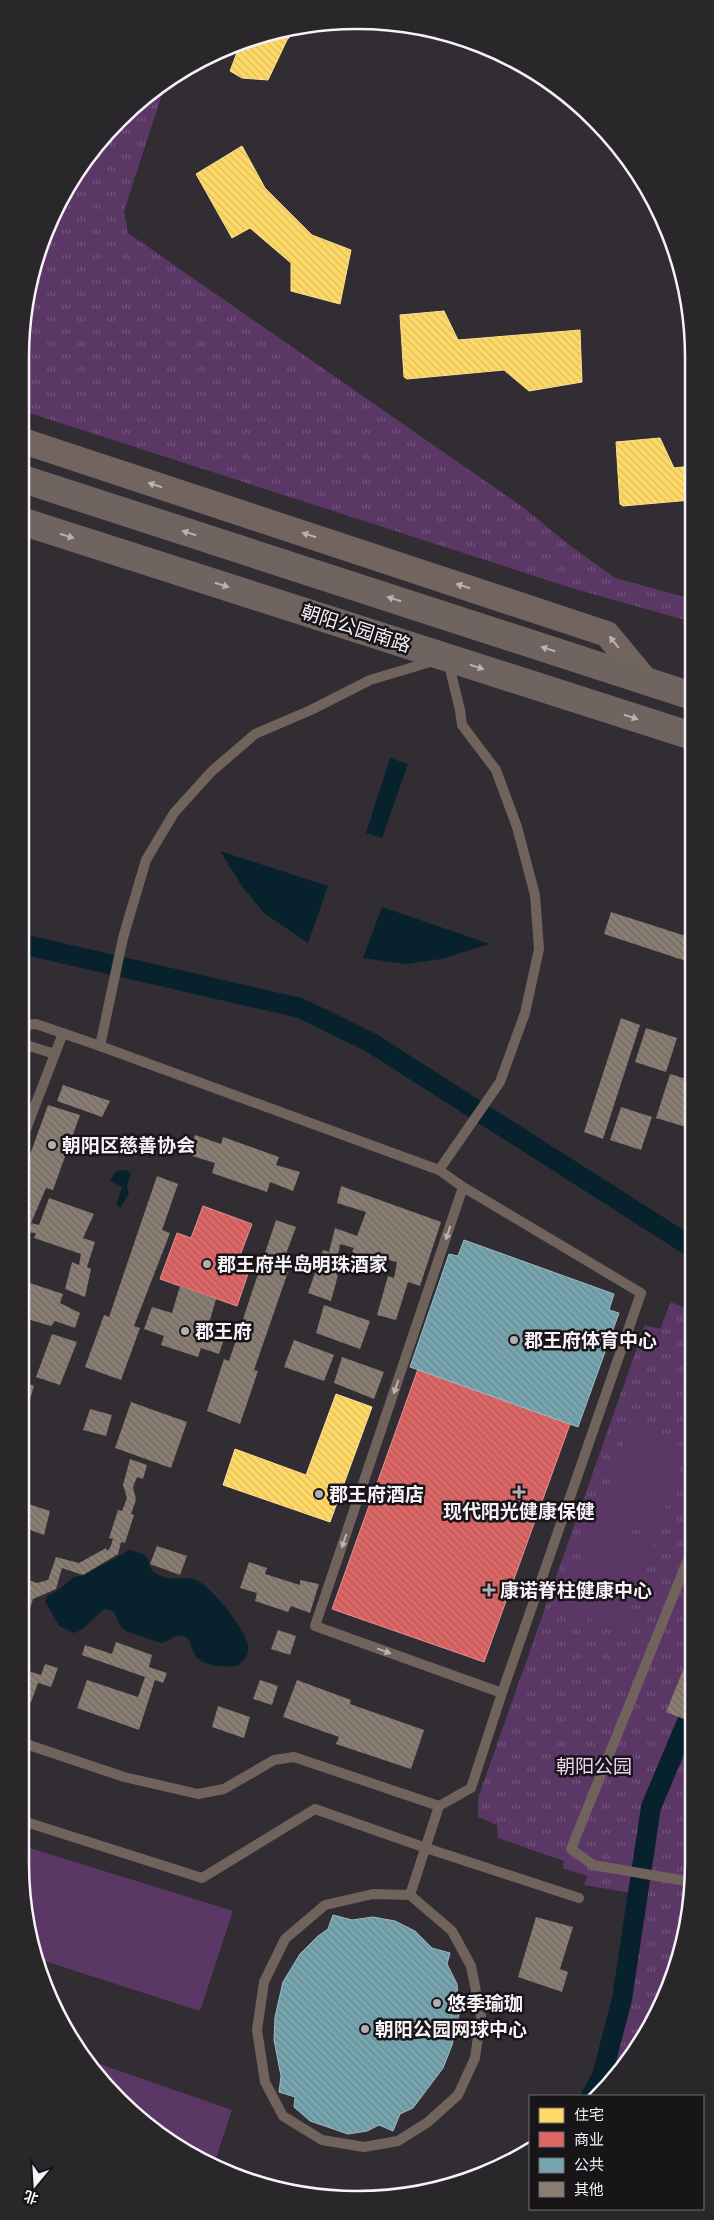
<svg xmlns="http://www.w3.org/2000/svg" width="714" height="2220" viewBox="0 0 714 2220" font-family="'PT Sans Narrow','Noto Sans SC',sans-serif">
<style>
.grass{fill:url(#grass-tufts)}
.pitch{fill:#5b3766}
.water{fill:#07222d}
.homes{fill:url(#homes-back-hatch);stroke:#fce092}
.shops{fill:url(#shops-back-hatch);stroke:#e79092}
.public{fill:url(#public-back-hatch);stroke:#9cbcc5}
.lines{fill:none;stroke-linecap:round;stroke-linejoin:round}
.canal{stroke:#07222d;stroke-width:20}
.building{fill:url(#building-back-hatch)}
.lane{stroke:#70635c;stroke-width:10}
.secondary{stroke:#72645e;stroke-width:26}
.primary{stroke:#706461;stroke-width:28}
.oneway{fill:#bbb2b3}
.oneway2{fill:#bab2b4}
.oneway3{fill:#bab2b2}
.poi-dot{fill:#b1adb3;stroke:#181519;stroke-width:2}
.labels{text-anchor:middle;stroke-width:5;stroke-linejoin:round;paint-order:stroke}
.street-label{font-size:19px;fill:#f6f2f8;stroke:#181519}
.poi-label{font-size:19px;font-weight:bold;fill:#f6f2f8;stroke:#181519;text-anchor:start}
.park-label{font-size:19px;fill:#edd3f6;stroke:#181519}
.rim{fill:none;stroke:#f6f2f8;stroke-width:2.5}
</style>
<defs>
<pattern id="grass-tufts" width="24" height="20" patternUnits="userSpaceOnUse" patternTransform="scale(1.25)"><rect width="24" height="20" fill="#5b3766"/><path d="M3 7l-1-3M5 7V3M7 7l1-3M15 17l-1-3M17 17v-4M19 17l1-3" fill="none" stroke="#73547d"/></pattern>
<pattern id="homes-back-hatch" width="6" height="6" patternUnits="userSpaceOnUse" patternTransform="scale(1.25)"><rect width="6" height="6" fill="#ffd966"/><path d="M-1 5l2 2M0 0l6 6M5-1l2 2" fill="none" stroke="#dbbc60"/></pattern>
<pattern id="shops-back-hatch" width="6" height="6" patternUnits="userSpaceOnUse" patternTransform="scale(1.25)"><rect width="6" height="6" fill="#e06666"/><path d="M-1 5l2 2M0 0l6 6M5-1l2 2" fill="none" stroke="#ac5c5c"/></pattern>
<pattern id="public-back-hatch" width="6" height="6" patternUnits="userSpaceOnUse" patternTransform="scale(1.25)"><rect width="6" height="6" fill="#76a5af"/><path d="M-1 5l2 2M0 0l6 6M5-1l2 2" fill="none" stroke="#698991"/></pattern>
<pattern id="building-back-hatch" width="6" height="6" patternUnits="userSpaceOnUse" patternTransform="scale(1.25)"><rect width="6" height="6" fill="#8a7e73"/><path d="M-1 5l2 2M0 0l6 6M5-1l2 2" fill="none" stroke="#706963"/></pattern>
</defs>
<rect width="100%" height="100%" fill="#312d32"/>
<path class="grass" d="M167,79L124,211L128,233L524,508L572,547L615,578L692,599V622L575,589L20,410V357L27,291L46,228L77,170L119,119Z
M671,1302L693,1312L694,1863L687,1929L668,1992L637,2050L599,2096H591C622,2039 628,1958 638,1894L584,1885L587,1876L563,1868L564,1861L498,1838L497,1825L478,1817V1798L645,1325L660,1329Z"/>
<path class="pitch" d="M629,1427L688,1448L655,1536L598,1516Z
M596,1519L655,1542L623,1631L563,1609Z
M30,1848L233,1911L200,2011L35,1958L26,1928V1860Z
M88,2060L232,2110L213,2167L152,2130L104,2085Z"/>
<path class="water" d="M390,758L408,764L382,838L366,833Z
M220,851L328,886L308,943L264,913L242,886Z
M382,907L490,944L441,959L406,964L363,958Z
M126,1170L131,1173L127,1185L129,1193L120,1208L116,1204L122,1187L110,1180L116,1171Z
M130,1550C158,1557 142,1564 157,1574C172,1583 186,1574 198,1581C214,1590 244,1627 248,1645C250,1654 245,1659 239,1665C227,1668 202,1667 195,1655C191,1649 191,1638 183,1636C175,1634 168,1642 161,1643L128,1632L121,1627L114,1612L106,1609C93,1615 88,1629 74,1633L59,1626L45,1601L47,1596L57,1591L74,1577L84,1575Z"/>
<path class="homes" d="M292,26H299L287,40L268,80L242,78L230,71L241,42Z
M242,146L265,188L312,235L351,250L340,304L291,291V263L250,228L232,238L196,174Z
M444,311L458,340L580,330L582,382L529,391L504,370L407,379L404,377L400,315Z
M660,438L674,468L691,466V500L623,506L620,504L616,442Z
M336,1394L372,1407L330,1522L223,1485L235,1449L306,1475Z"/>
<path class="shops" d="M203,1206L252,1224L239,1258L252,1262L237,1306L160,1279L177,1233L191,1238Z
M418,1369L570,1424L484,1662L332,1609Z"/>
<path class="public" d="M464,1240L614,1294L609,1310L619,1313L578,1427L410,1367L449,1254L458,1256Z
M333,1915L352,1920L373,1917L395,1921L415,1931L432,1948L450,1953L447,1964L457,1984L459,2015L452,2045L443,2068L413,2108L400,2114L393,2131L379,2125L367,2131L348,2134L310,2121L294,2107L295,2097L279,2092L281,2076L274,2040L275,2017L283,1982L300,1954L318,1936L328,1929Z"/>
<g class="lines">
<path class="canal" d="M22,944L300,1008L370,1042L693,1248
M591,2096L602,2076L622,1999L651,1807L694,1705"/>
</g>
<path class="building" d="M611,912L692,938V963L604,934Z
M621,1018L640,1025L603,1139L584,1132Z
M646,1028L677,1038L666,1072L635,1062Z
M670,1074L693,1081V1129L656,1118Z
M63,1085L110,1101L102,1117L57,1101Z
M48,1105L80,1115L53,1190L46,1188L31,1223L39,1225L49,1198L94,1214L83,1238L95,1242L87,1267L91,1269L85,1297L65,1289L72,1262L79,1265L81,1254L34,1238L36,1233L24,1232L23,1174Z
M621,1107L652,1117L641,1150L610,1140Z
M195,1135L221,1144L223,1137L279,1157L276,1165L300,1172L293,1191L270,1182L267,1192L212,1173L215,1163L189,1155Z
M157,1176L178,1184L162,1230L170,1233L134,1326L140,1328L121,1380L85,1367L104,1315L109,1317Z
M341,1186L441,1222L420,1286L408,1282L396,1320L377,1315L388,1276L394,1278L397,1262L385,1259L383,1264L352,1252L354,1248L340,1244L338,1255L343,1256L331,1301L308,1293L323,1250L329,1252L335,1228L357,1236L366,1212L337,1203Z
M276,1220L296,1227L280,1270L288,1272L254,1370L258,1371L240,1424L207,1411L224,1359L229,1361Z
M24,1281L63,1294L60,1303L80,1313L75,1328L55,1321L51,1326L24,1318Z
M180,1286L216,1299L208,1327L226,1333L219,1354L201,1348L198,1357L161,1345L164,1336L144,1329L152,1307L172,1313Z
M324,1305L370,1321L360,1349L316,1333Z
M52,1334L77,1342L60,1385L36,1377Z
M294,1340L334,1355L324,1381L284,1367Z
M342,1357L384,1372L374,1399L334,1383Z
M24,1382L34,1386L27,1409L24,1408Z
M131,1402L187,1422L171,1468L115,1448Z
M90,1409L112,1415L106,1436L83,1430Z
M130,1459L147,1465L143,1479L137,1477L133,1487L136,1500L131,1514L134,1515L125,1543L121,1542L118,1554L83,1575L62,1568L56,1589L33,1599L25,1623V1579L37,1583L48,1580L56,1557L79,1563L106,1548L107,1551L110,1548L113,1539L109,1538L118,1510L122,1511L127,1498L123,1485Z
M25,1503L50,1511L44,1535L25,1528Z
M157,1546L187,1556L180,1575L150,1564Z
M249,1562L267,1568L265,1574L300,1585V1580L319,1584L310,1613L291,1606L288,1612L255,1601L257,1593L240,1588Z
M278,1630L296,1636L290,1655L271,1649Z
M116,1642L152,1655L149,1667L167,1673L163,1683L155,1680L139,1730L77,1708L87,1680L138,1697L145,1677L82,1655L85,1645L112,1654Z
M45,1664L58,1668L51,1687L38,1683L31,1702L25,1700V1670L41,1675Z
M684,1668L694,1672V1723L666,1712Z
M260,1680L278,1686L272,1705L253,1699Z
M297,1680L351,1700L350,1704L424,1730L411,1769L336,1744L339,1737L283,1717Z
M218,1706L250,1717L244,1738L212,1727Z
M536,1917L573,1927L560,1969L568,1972L562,1992L518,1977Z"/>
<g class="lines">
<path class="lane" d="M447,657L460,710L462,725L496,770L517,827L535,895L539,949L525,1013L500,1082L439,1170L100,1046L123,938L146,860L174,813L211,772L255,734L311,710L370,680Z
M23,1025L36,1024L100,1046
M23,1044L55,1054
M23,1137L63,1033
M439,1170L463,1187L641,1293L502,1693L315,1626L463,1187
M26,1744L124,1777L198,1794L224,1789L274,1760L294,1757L439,1806
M26,1822L202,1878L315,1809L426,1848L579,1898
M692,1882L593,1865L571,1849L693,1547
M410,1895L452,1931L471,1966L481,2016L475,2058L458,2095L428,2122L398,2141L364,2147L322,2140L283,2116L265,2082L257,2030L264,1982L285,1939L325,1905L373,1894L410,1895L439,1806L471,1788L502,1693"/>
<path class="secondary" d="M20,440L607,634L645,680"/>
<path class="primary" d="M20,478L692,696
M21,521L692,736"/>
</g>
<defs><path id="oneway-solid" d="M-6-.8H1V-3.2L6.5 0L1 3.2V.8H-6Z" transform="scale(1.25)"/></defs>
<g class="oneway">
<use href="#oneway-solid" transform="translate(155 485) rotate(-162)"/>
<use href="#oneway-solid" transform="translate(309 535) rotate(-162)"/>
<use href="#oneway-solid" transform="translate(463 586) rotate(-162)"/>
<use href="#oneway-solid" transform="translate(614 642) rotate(-129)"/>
</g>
<g class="oneway2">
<use href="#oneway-solid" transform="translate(189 533) rotate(-162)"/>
<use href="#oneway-solid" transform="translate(67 536) rotate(18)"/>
<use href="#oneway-solid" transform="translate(222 585) rotate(18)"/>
<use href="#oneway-solid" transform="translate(394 599) rotate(-162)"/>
<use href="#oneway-solid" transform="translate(548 649) rotate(-162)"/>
<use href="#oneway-solid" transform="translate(477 667) rotate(18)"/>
<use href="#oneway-solid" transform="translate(631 717) rotate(18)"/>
</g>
<g class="oneway3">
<use href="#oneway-solid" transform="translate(448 1233) rotate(108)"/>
<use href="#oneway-solid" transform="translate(396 1387) rotate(109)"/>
<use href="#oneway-solid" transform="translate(344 1541) rotate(109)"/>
<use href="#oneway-solid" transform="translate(384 1651) rotate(20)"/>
</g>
<g class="poi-dot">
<circle cx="52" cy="1145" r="5"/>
<circle cx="207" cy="1264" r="5"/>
<circle cx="185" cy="1331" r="5"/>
<circle cx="514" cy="1340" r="5"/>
<path d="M516.5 1484.5h5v5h5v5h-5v5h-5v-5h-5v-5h5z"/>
<circle cx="319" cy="1494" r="5"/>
<path d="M486.5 1582.5h5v5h5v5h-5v5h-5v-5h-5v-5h5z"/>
<circle cx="437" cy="2003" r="5"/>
<circle cx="365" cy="2029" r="5"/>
</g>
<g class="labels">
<g class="street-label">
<text transform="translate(356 628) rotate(18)" y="7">朝阳公园南路</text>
</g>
<g class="poi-label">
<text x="62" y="1152">朝阳区慈善协会</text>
<text x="217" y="1271">郡王府半岛明珠酒家</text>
<text x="195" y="1338">郡王府</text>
<text x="524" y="1347">郡王府体育中心</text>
<text x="329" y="1501">郡王府酒店</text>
<text x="519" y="1518" text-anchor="middle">现代阳光健康保健</text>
<text x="500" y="1597">康诺脊柱健康中心</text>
<text x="447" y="2010">悠季瑜珈</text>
<text x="375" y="2036">朝阳公园网球中心</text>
</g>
<g class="park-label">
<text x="594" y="1773">朝阳公园</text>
</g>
</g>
<path d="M0 0H714V2220H0ZM357 29H357A328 328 0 0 1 685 357V1863A328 328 0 0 1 357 2191H357A328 328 0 0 1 29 1863V357A328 328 0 0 1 357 29Z" fill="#2a272b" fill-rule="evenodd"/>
<path class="rim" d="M357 29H357A328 328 0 0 1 685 357V1863A328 328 0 0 1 357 2191H357A328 328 0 0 1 29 1863V357A328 328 0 0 1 357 29Z"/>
<rect x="529" y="2095" width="175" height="115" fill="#181519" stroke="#716d72"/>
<rect x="539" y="2108" width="25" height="15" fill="#ffd966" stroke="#716d72"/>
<text x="574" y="2120" font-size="15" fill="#f6f2f8">住宅</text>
<rect x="539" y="2132" width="25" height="15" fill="#e06666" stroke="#716d72"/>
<text x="574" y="2145" font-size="15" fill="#f6f2f8">商业</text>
<rect x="539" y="2158" width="25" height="15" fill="#76a5af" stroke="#716d72"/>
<text x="574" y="2170" font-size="15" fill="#f6f2f8">公共</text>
<rect x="539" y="2182" width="25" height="15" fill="#8a7e73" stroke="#716d72"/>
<text x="574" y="2195" font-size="15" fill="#f6f2f8">其他</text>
<g transform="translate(35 2185) rotate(198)" stroke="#181519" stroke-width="4" paint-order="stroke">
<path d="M0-4L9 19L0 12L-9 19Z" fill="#f6f2f8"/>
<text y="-8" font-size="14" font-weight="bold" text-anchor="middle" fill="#f6f2f8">北</text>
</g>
</svg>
